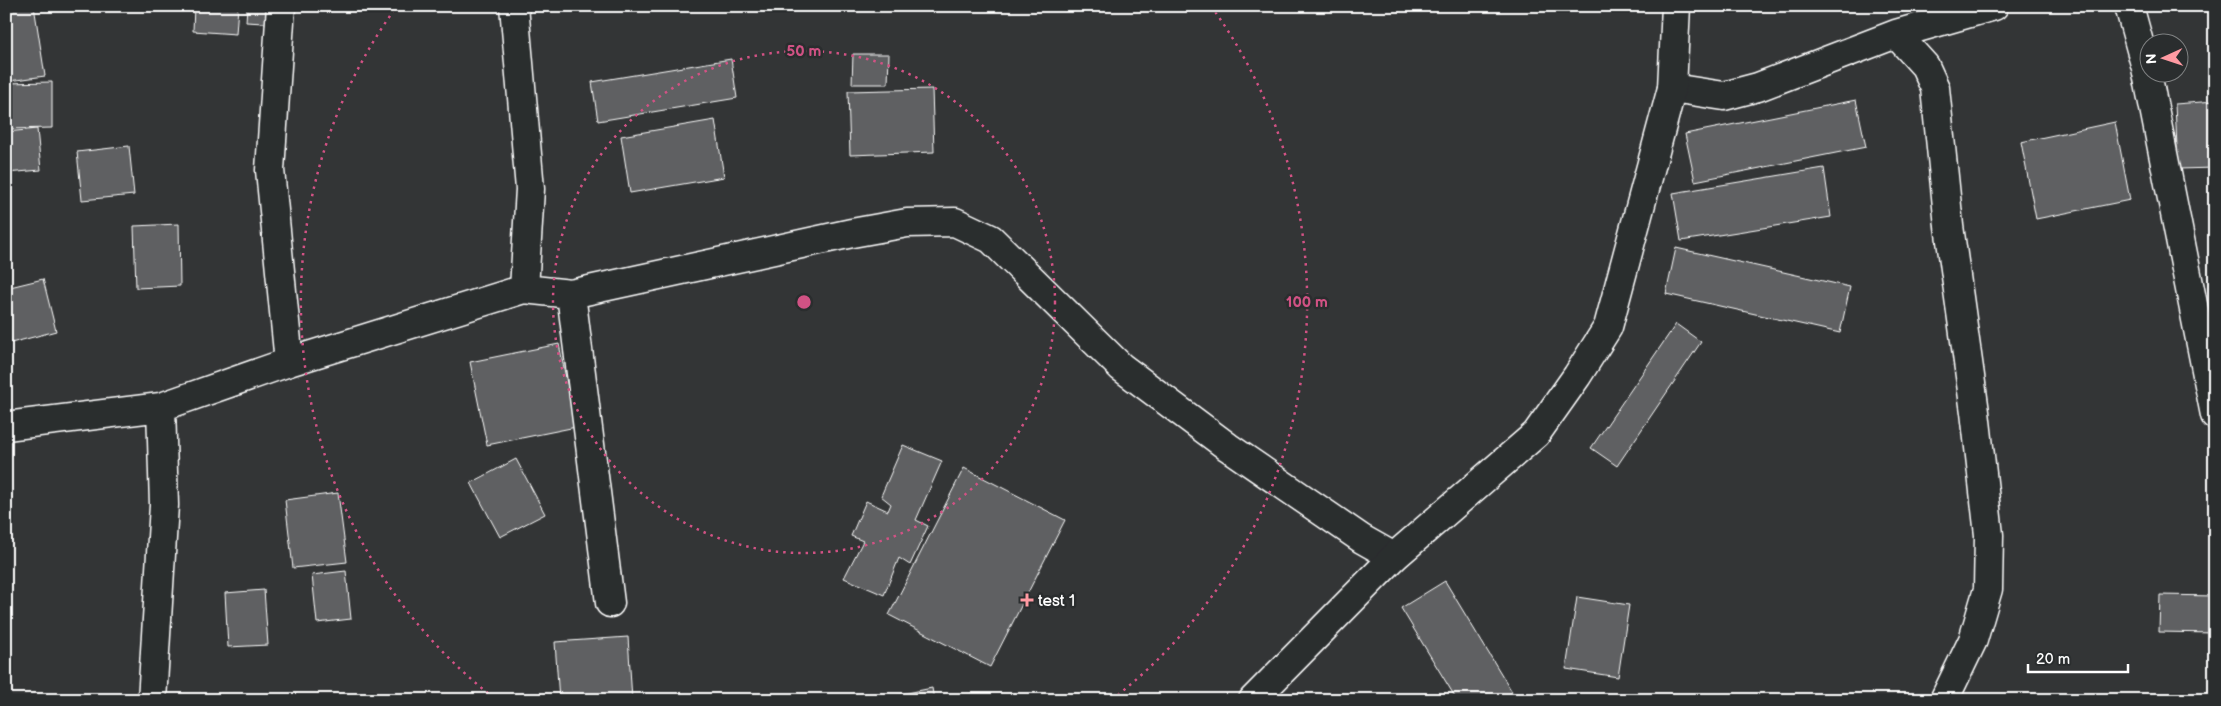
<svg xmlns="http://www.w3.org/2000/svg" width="2221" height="706" viewBox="0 0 2221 706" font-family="'Balsamiq Sans',sans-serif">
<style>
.building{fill:#5f6162;stroke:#fff}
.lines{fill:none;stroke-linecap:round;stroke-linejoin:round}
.minor-casing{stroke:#fff;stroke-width:31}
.tertiary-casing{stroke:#fff;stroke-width:31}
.minor{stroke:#2a2d2e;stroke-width:28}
.tertiary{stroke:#2a2d2e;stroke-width:28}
.ring{fill:none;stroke:#d15284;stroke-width:2.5;stroke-dasharray:2.5 5}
.poi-dot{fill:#ff9aa2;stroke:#2a2d2e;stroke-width:2}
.labels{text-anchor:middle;stroke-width:5;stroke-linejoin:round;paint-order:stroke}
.poi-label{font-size:16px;fill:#fff;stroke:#2a2d2e;text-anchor:start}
.centre{fill:#d15284;stroke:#2a2d2e;stroke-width:2.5}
.ring-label{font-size:15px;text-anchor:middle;font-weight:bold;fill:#d15284;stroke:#2a2d2e;stroke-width:5;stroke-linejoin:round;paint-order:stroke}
</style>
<rect width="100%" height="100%" fill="#333536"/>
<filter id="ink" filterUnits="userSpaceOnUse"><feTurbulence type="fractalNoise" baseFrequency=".02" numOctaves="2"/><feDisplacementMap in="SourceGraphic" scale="10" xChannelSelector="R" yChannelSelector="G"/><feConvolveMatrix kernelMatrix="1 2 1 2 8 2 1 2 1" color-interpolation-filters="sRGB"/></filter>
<g filter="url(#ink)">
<path class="building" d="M6,6H34L45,76L9,81L6,63Z
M194,6H238L236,34L193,31Z
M247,6H282L281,24L246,22Z
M853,54H889L888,84H852Z
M731,59L737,98L598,121L592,82Z
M52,82V128L6,129V83Z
M932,89L934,152L850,155L848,91Z
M1856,100L1866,147L1695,181L1685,134Z
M2215,101V168L2178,169L2175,104Z
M715,120L724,177L630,193L621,136Z
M2115,122L2130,200L2036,219L2021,142Z
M37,129L41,170L6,173V132Z
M129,146L134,195L82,200L77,152Z
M1824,168L1831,217L1681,241L1673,193Z
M179,224L180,286L136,288L134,226Z
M1676,248L1850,287L1840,333L1666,294Z
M43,279L56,331L11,343L6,324V288Z
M1676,324L1701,342L1617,466L1591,448Z
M559,344L576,427L487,445L470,362Z
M903,445L942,461L916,520L928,526L910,565L899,558L884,595L844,578L863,541L851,536L866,501L888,511L891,504L881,496Z
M516,459L545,514L500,537L471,483Z
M964,468L1065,520L990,667L889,615Z
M338,493L347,562L293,568L285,500Z
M346,571L351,619L317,623L312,575Z
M1445,581L1517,700H1457L1401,608Z
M264,590L268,645L228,647L225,593Z
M2160,595L2215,596V633L2159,632Z
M1577,597L1629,605L1618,677L1566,669Z
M628,637L632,700H559L555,642Z
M932,688L934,700H873Z"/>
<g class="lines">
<defs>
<path id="minor" d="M281,6L270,170L289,362
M514,6L530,189L524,289
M2129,6L2146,68L2215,415
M1896,34L1925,66L1935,88L1949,226L1975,412L1989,535L1988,589L1973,640L1944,700
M1672,88L1724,96L1758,87L1896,34L1994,6
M571,294L610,603
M6,426L161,407L289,362L524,289L571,294L852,233L907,223L955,222L991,239L1121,367L1228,447L1362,539L1394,557
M152,700L164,505L161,407"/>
<path id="tertiary" d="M1253,700L1394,557L1536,434L1577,376L1608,327L1672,88L1676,6"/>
</defs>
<use href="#minor" class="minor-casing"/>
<use href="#tertiary" class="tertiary-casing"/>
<use href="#minor" class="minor"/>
<use href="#tertiary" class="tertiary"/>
</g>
</g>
<g class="ring">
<circle cx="804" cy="302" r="251"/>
<path d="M494 698A503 503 0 0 1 397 6M1211 6A503 503 0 0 1 1114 698"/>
</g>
<path class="poi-dot" d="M1024.5 592.5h5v5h5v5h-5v5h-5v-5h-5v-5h5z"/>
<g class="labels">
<g class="poi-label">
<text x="1038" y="606">test 1</text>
</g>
</g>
<circle cx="804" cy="302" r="8" class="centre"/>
<g class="ring-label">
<text x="804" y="56">50 m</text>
<text x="1307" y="307">100 m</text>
</g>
<rect width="2221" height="706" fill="none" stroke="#2a2d2e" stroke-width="25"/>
<rect x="12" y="12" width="2196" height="681" fill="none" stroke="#fff" stroke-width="2" filter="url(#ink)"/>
<g transform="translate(2164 58) rotate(267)"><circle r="24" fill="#2a2d2e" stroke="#7f8182"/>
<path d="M0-4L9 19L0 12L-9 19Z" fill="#ff9aa2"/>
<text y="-8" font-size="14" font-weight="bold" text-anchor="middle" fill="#ffffff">N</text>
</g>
<path d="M2028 664v8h100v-8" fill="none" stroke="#ffffff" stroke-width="2.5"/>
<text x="2036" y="664" font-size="15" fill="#ffffff" stroke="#2a2d2e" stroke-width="4" paint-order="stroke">20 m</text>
</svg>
